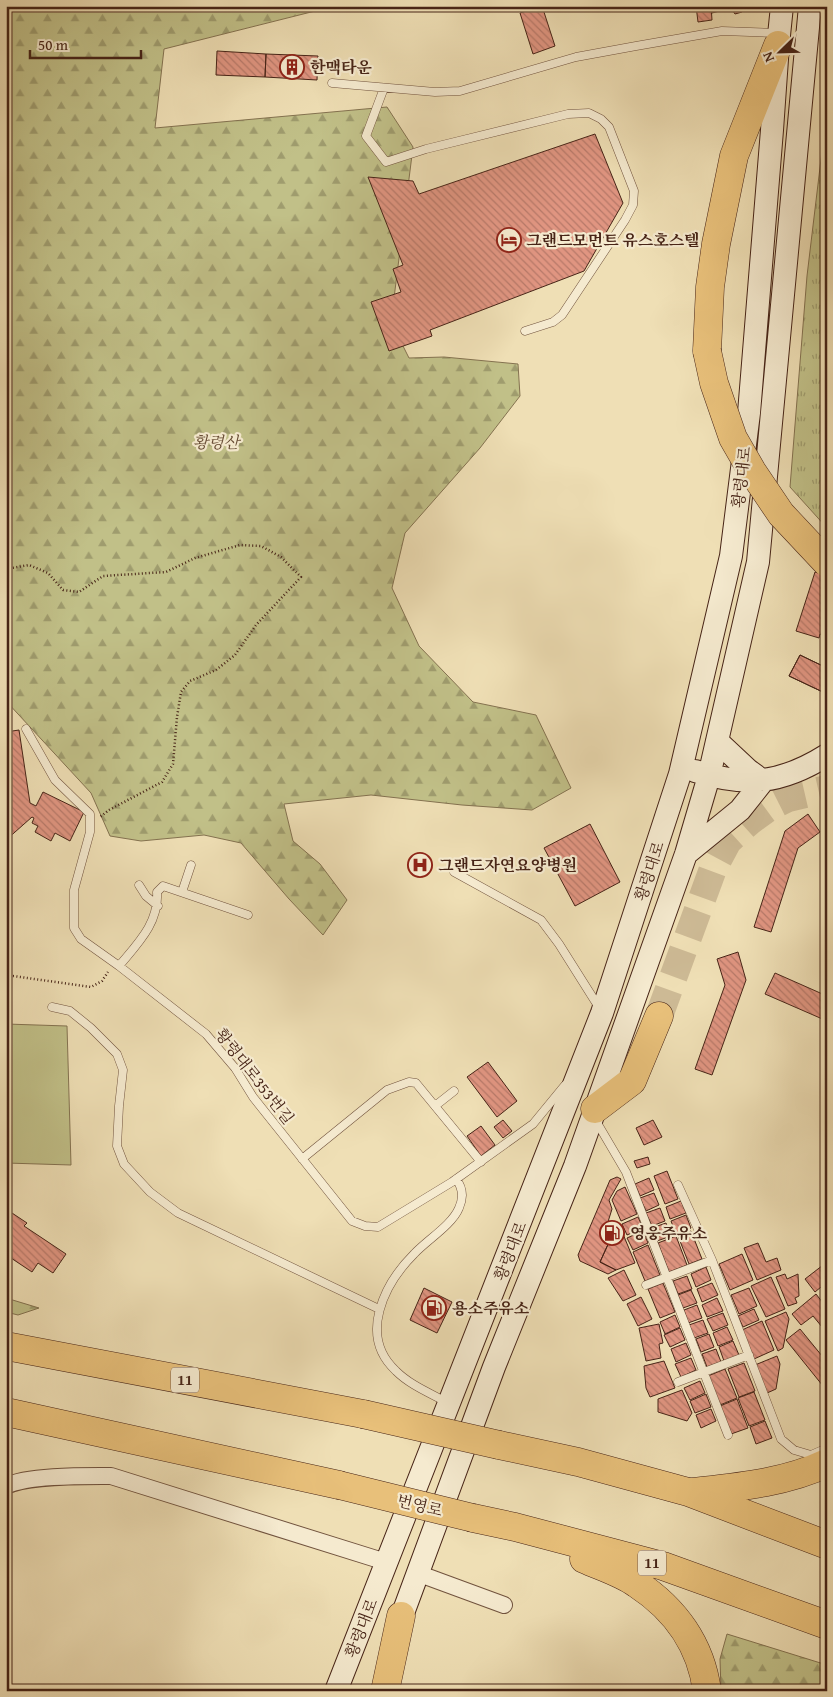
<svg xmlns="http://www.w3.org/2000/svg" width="833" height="1697" viewBox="0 0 833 1697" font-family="'Gentium Book Plus','Noto Serif KR',serif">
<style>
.grass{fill:#c1c088;stroke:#847250}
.forest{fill:url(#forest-firs);stroke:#847250}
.park{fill:url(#park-tufts);stroke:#847250}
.building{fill:url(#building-back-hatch);stroke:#472417}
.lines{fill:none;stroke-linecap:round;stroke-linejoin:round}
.highway-tunnel{stroke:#cdba95;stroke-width:28;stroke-dasharray:28 14;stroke-linecap:butt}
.lane-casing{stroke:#71533e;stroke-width:9}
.street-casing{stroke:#71533e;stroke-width:18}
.secondary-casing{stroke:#472417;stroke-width:24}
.highway-casing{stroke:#472417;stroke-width:29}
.path{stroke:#472417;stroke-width:2.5;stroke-dasharray:1 2.5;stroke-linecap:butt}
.lane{stroke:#f5eacf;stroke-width:8}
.street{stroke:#f5eacf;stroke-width:16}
.secondary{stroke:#f5eacf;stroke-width:22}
.highway{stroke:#e8c07a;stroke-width:28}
.highway-bridge-casing{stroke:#472417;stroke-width:29;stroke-linecap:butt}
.highway-bridge{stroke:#e8c07a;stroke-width:28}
.labels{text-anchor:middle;stroke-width:4.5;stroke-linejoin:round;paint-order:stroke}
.shield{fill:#f5eacf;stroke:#7b5f4e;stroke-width:1}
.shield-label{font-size:15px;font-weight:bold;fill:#472417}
.poi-label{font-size:16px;font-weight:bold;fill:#472417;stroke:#f5eacf;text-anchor:start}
.park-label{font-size:16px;font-style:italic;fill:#664b33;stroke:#f5eacf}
.street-label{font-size:16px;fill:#472417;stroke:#f5eacf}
</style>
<defs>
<pattern id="forest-firs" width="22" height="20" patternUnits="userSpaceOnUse" patternTransform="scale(1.25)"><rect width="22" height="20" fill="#c1c088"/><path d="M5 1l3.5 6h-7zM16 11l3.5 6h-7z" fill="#9f9c6e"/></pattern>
<pattern id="park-tufts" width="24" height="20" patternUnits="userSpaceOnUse" patternTransform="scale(1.25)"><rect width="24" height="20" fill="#c1c088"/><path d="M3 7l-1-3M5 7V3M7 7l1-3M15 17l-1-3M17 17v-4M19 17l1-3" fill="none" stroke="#9f9c6e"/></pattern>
<pattern id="building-back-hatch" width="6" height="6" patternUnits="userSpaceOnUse" patternTransform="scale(1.25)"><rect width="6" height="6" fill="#e09581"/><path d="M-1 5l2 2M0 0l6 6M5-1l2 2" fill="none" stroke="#b77969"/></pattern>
</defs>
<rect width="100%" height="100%" fill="#efdfb5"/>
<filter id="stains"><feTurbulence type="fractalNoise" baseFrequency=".004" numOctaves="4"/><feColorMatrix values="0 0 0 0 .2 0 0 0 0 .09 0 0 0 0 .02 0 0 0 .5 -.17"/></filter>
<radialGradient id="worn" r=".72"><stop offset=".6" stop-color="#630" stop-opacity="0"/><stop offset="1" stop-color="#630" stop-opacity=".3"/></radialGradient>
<path class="grass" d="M6,1024L67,1026L71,1165L6,1163Z"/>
<path class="forest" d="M6,6H335L164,49L155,128L387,107L413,147L391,322L409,358L444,357L518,364L520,396L480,448L405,533L392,588L419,646L473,702L536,715L571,788L532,810L462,805L371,795L284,804L293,841L320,864L347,900L323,935L289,899L241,843L204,835L141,841L110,836L91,793L6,701Z
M6,1298L39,1308L18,1315L6,1312Z
M727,1634L827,1665V1691H721L720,1659Z"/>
<path class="park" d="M827,109V528L790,487L807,276Z"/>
<path class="building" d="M542,6L555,46L533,54L520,13Z
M696,6H711L712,20L698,22Z
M711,6H743L742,12L735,14L731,8L712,13Z
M217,51L266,54L265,77L216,75Z
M266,54L318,56L317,80L265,77Z
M595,134L623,203L584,271L430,330L432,336L389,351L371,302L401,292L393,269L403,265L368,177L413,181L419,194Z
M815,572L827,576V631L824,636L820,634L819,638L796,631Z
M800,655L827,668V694L789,676Z
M800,655L827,668V694L789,676Z
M19,730L30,803L36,806L43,792L84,812L70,841L55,833L51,841L35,832L38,826L32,823L34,818L32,817L6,840V732Z
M808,814L820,832L798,848L771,932L754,927L785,831Z
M590,824L620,882L575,906L544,848Z
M738,952L746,980L712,1075L695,1069L725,985L717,959Z
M775,973L827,996V1021L765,994Z
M488,1062L517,1101L497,1117L467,1077Z
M503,1120L512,1131L503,1138L494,1127Z
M653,1120L662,1137L644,1145L636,1128Z
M481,1126L495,1145L481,1156L467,1136Z
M648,1157L650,1164L637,1168L634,1161Z
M667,1171L678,1199L665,1204L654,1176Z
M617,1177L621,1179L609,1200L612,1209L607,1225L615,1229L600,1262L616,1270L608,1274L580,1261L578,1255L610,1180Z
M649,1178L654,1190L640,1196L635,1184Z
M625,1187L637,1214L621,1221L612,1200L617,1191Z
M654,1193L659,1205L646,1211L640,1198Z
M681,1201L686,1213L670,1219L666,1207Z
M660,1208L665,1221L652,1226L646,1213Z
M6,1209L27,1223L24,1226L66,1254L53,1273L38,1263L32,1272L8,1256L6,1259Z
M686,1215L691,1228L676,1234L671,1221Z
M638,1217L643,1228L627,1235L622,1224Z
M666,1223L671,1236L657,1241L652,1228Z
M615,1229L623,1234L635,1263L616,1270L600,1262Z
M643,1231L648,1243L633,1250L627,1238Z
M691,1231L702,1259L689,1264L678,1236Z
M676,1236L687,1265L669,1272L658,1243Z
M758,1243L766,1262L777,1258L781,1270L757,1280L744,1248Z
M648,1245L660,1275L645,1281L633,1252Z
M742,1254L753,1280L730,1290L719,1264Z
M827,1262V1282L815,1292L805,1279Z
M706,1267L711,1280L696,1287L691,1274Z
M624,1270L636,1295L623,1301L608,1278Z
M785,1274L787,1279L798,1274L799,1296L795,1298L797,1303L788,1306L776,1277Z
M687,1276L692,1289L678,1294L673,1281Z
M771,1277L785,1309L766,1317L751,1286Z
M663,1283L675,1312L660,1318L648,1289Z
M712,1283L718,1295L702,1302L697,1289Z
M424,1288L452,1302L437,1333L410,1320Z
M749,1288L757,1306L739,1314L731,1295Z
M691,1290L697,1303L683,1308L678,1295Z
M816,1294L827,1308V1333L813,1316L801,1325L792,1314Z
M641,1297L652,1319L638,1326L627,1304Z
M717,1298L723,1311L707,1317L702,1305Z
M697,1305L702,1318L688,1323L684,1310Z
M754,1309L759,1320L743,1327L738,1316Z
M786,1312L789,1319L783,1348L778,1351L765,1321Z
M723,1313L728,1325L713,1331L707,1319Z
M675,1315L680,1327L665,1334L660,1322Z
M703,1320L708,1333L694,1338L689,1325Z
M762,1321L774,1350L754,1359L742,1330Z
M659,1324L663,1343L659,1344L661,1358L646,1361L639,1328Z
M727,1327L733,1340L718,1346L713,1333Z
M680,1328L685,1340L670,1347L664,1335Z
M800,1329L827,1362V1391L786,1340Z
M709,1334L714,1347L701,1352L696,1339Z
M733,1341L739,1355L724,1361L719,1347Z
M686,1343L691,1355L676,1362L671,1349Z
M716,1349L721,1362L707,1367L702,1354Z
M777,1356L780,1364L776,1389L767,1393L755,1365Z
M691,1358L696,1370L681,1377L675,1364Z
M664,1361L675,1388L650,1397L646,1388L644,1366Z
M744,1363L755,1391L739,1397L728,1369Z
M725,1369L737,1398L720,1405L708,1376Z
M700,1381L705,1393L690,1400L684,1388Z
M682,1390L692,1413L687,1421L658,1412V1399Z
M754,1392L765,1420L749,1426L738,1398Z
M706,1394L711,1407L695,1413L690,1401Z
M737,1399L748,1428L731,1434L720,1406Z
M711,1409L716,1421L701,1428L696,1415Z
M765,1421L772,1438L756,1444L750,1427Z"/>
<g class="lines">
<path class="highway-tunnel" d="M659,1016L713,869L728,841L749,822L768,808L788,798L827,789"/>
<defs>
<path id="lane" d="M332,83L435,92L460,91L576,57L636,46L722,31L777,33
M384,88L366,136L386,162L426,149L568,114L589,113L601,119L609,127L634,191L633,205L625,220L562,315L553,322L525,331
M26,729L55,780L90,814V832L74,890V928L81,939L119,966L206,1034L235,1068L253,1097L352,1221L365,1226L378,1227L452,1182L533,1124L565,1085
M454,872L541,920L559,944L600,1009
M139,885L146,896L158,906
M182,892L191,865
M119,966C138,943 159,923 157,892L163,886L248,915
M52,1007L70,1011L91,1028L117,1054L123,1070L119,1106L117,1146L124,1164L150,1192L178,1213L379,1309
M435,1106L454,1091
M596,1121L626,1172L728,1435
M302,1159L387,1090L409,1082L416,1083L481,1162
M678,1185L712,1260L781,1439L794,1450L811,1455L827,1448
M646,1285L712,1260
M678,1382L749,1355
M448,1403C430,1393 410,1385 396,1371C358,1336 384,1284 414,1254C427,1240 452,1225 459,1208C464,1197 463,1188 456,1179"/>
<path id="street" d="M6,1486C28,1475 86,1476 111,1476L386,1562
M417,1573L504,1605"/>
<path id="secondary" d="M695,771C746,787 781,784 827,755
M686,854L740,810L763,781L748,770L717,741
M396,1632L494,1367L575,1166L686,854L709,776L758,562L810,6
M336,1691L602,1013L680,774L731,556L749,413L772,130L778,45L782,6"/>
<path id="highway" d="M707,351L710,287L716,244L734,156L778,45
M595,1109L632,1081L659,1016
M6,1346L363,1414
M6,1412L339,1485
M499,1445L578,1462L688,1492L827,1545
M692,1492C737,1487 785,1483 827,1463
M473,1518L515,1527L663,1566L827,1625
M584,1559C602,1567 622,1573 637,1584C675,1609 701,1645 707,1691
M385,1691L401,1616"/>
</defs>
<use href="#lane" class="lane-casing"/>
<use href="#street" class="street-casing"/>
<use href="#secondary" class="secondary-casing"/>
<use href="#highway" class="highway-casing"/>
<path class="path" d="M6,569L29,565L48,573L63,590L79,592L103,576L166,572L195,558L240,545L261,546L281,557L301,577L256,625L235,655L216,670L190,681L181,692L177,717L173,764L162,782L109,810L100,817
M6,975L91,987L102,981L108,972"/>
<use href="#lane" class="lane"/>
<use href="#street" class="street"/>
<use href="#secondary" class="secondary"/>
<use href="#highway" class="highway"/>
<defs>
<path id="highway-bridge" d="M707,351L714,383L733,438L752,471L781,514L827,563
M363,1414L499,1445
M339,1485L473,1518"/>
</defs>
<use href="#highway-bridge" class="highway-bridge-casing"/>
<use href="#highway-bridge" class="highway-bridge"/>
</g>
<defs>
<symbol id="building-ring" viewBox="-11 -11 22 22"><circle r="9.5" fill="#f5eacf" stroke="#8f2418" stroke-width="1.5"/><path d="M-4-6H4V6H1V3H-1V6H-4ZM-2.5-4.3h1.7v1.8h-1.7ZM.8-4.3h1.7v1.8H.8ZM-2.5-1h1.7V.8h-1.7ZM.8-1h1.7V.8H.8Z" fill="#8f2418"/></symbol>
<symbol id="hotel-ring" viewBox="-11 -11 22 22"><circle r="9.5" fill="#f5eacf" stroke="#8f2418" stroke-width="1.5"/><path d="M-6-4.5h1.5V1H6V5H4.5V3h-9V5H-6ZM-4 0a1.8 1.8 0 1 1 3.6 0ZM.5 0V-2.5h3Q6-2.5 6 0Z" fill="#8f2418"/></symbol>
<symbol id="hospital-ring" viewBox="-11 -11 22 22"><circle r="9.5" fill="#f5eacf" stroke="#8f2418" stroke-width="1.5"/><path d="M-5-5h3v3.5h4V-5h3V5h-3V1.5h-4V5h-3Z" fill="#8f2418"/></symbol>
<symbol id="fuel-ring" viewBox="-11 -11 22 22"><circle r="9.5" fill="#f5eacf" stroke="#8f2418" stroke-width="1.5"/><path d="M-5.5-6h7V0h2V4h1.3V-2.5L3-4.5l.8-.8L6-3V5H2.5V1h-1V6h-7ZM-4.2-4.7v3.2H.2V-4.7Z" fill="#8f2418"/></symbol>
</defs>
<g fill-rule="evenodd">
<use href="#building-ring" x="278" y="53" width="28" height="28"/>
<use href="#hotel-ring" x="495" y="226" width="28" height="28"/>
<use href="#hospital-ring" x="406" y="851" width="28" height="28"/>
<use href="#fuel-ring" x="598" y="1219" width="28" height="28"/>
<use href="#fuel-ring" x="420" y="1294" width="28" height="28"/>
</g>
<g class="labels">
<g class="shield">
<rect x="171" y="1367.5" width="28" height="25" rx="4"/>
<rect x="638" y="1550.5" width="28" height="25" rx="4"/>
</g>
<g class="shield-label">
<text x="185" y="1385">11</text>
<text x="652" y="1568">11</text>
</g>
<g class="poi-label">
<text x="310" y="73">한맥타운</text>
<text x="526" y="246">그랜드모먼트 유스호스텔</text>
<text x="438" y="871">그랜드자연요양병원</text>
<text x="630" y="1239">영웅주유소</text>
<text x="452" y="1314">용소주유소</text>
</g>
<g class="park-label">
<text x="216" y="448">황령산</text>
</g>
<g class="street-label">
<text transform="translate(741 477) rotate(-83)" y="6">황령대로</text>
<text transform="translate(649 871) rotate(-72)" y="6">황령대로</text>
<text transform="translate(255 1076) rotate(52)" y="6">황령대로353번길</text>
<text transform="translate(510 1251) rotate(-69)" y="6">황령대로</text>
<text transform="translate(420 1505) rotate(14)" y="6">번영로</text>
<text transform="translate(361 1628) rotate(-69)" y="6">황령대로</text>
</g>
</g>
<rect width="833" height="1697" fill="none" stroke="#efdfb5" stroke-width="25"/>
<rect x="8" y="8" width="818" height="1682" fill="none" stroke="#472417" stroke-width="2.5"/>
<rect x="12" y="12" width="808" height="1672" fill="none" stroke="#472417"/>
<g transform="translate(780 52) rotate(247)" stroke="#f5eacf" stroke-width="4" paint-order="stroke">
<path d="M0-4L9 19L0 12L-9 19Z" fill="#472417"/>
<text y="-8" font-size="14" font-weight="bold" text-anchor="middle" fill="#472417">N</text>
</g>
<path d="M30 50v8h111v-8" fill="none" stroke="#472417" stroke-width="2.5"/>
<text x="38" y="50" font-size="15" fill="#472417" stroke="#f5eacf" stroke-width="4" paint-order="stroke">50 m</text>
<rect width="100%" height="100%" filter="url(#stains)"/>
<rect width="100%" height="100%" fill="url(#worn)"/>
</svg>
